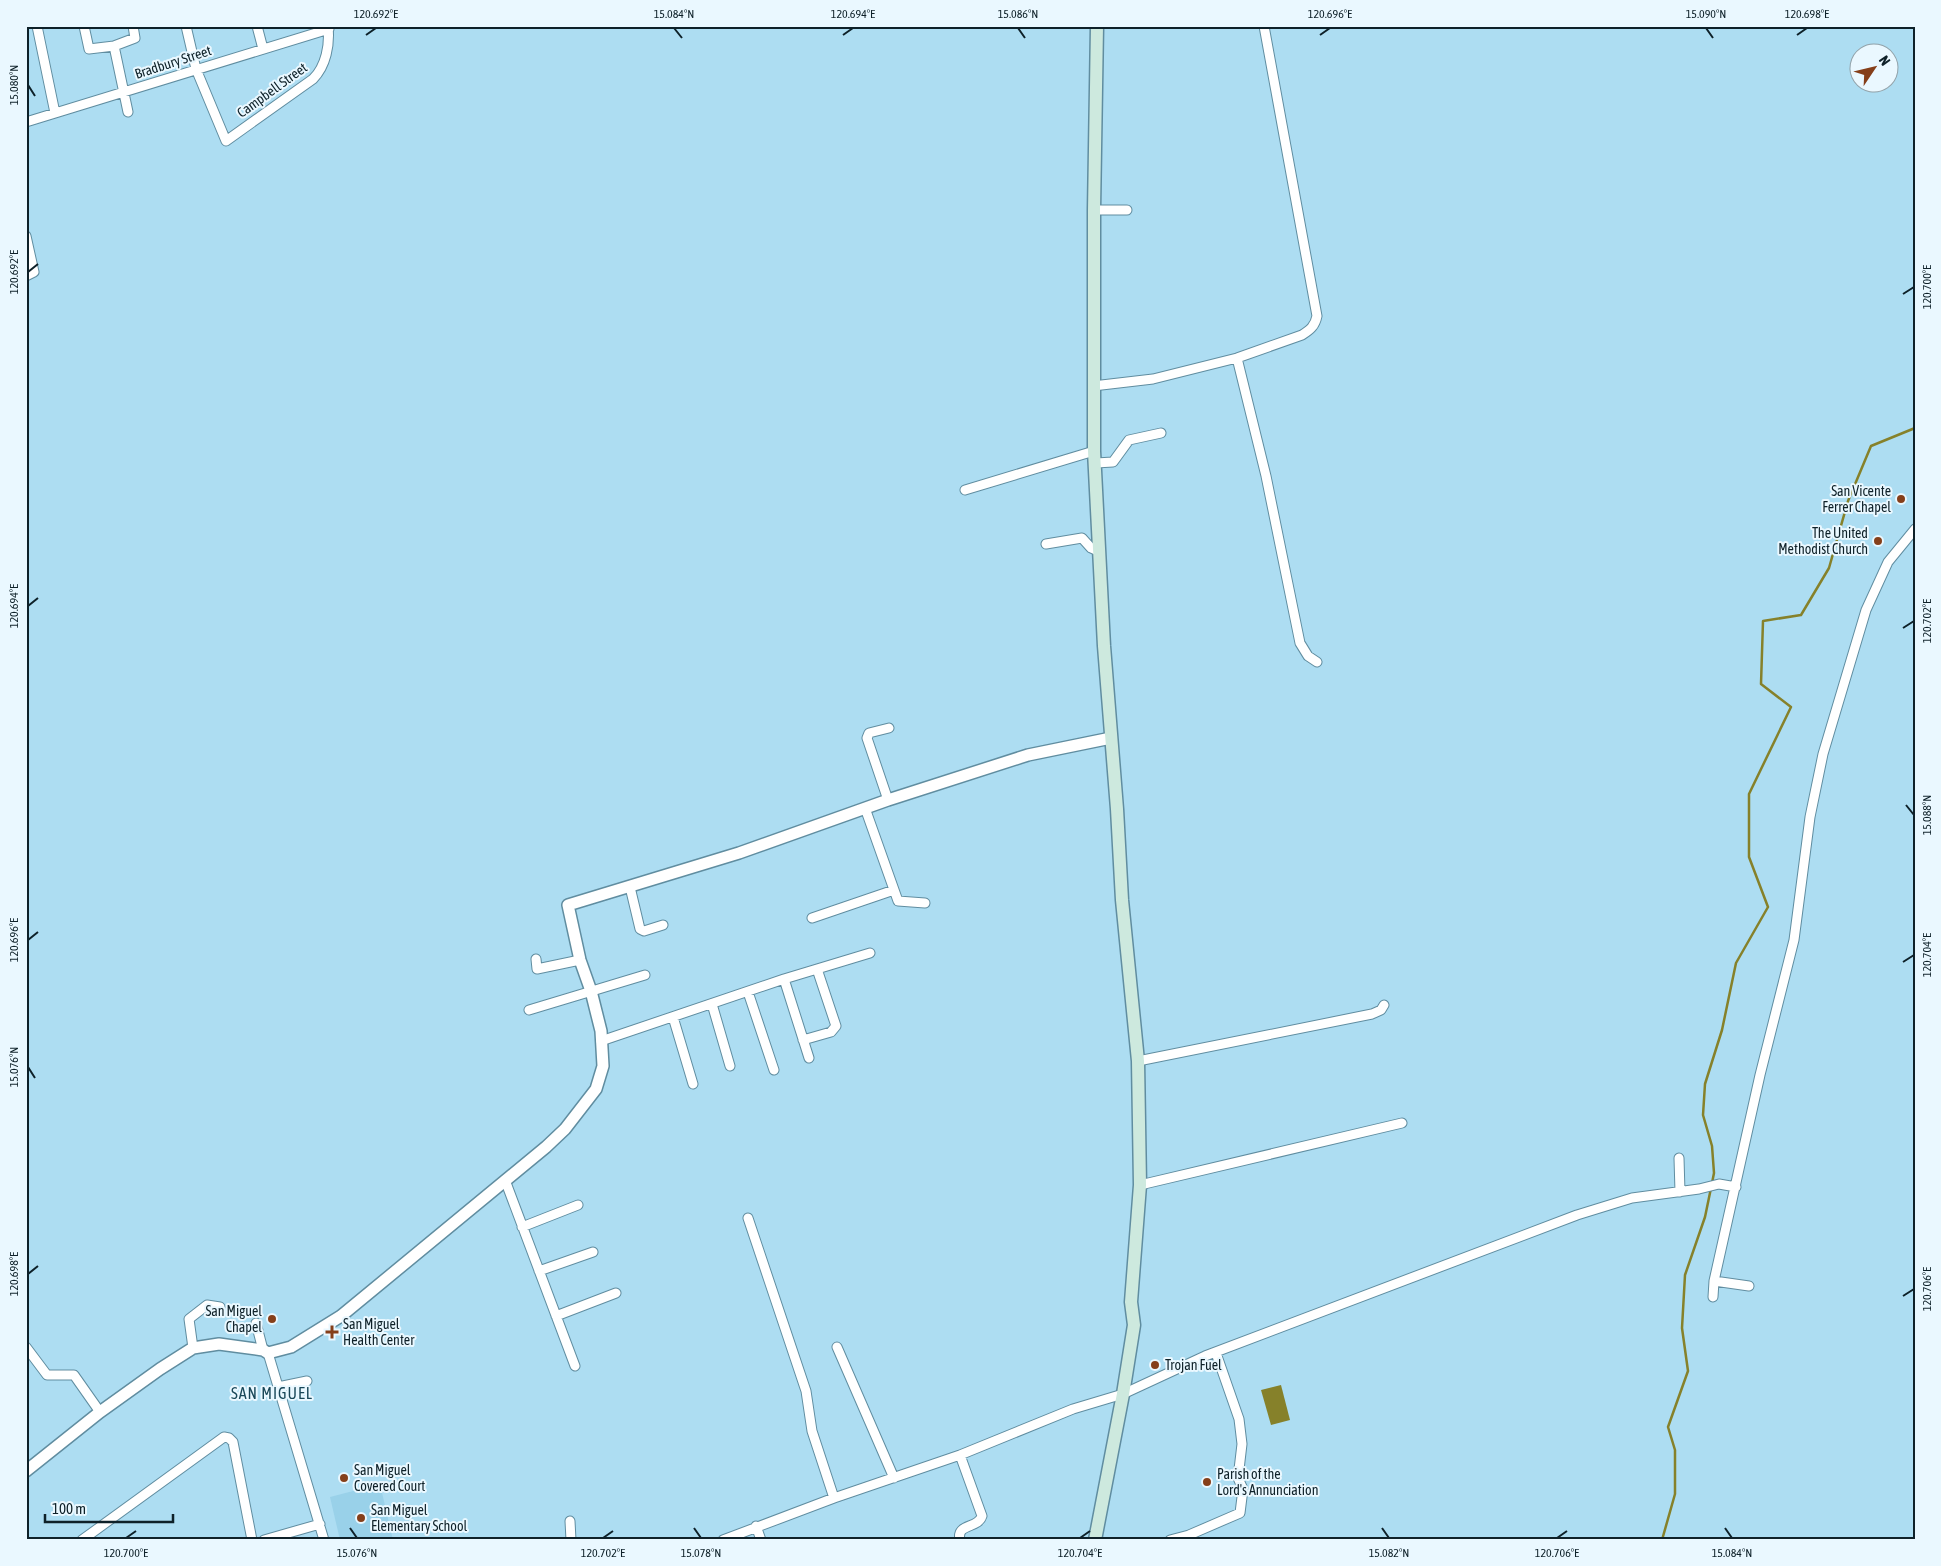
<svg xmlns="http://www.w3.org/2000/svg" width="1941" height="1566" viewBox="0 0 1941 1566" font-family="'Asap Condensed',sans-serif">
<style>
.built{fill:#99d1e9}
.water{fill:#86812a}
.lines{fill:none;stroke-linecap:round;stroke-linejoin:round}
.stream{stroke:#86812a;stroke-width:2.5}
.minor-casing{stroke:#608da0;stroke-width:11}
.tertiary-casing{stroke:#608da0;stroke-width:14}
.secondary-casing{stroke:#608da0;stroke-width:15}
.minor{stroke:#fff;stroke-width:9}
.tertiary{stroke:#fff;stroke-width:11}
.secondary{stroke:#cde9de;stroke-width:12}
.ticks{fill:none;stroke:#0e2129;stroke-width:2}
.poi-dot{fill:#853f1a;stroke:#eaf8ff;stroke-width:2}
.labels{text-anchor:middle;stroke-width:4;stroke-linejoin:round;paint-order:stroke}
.street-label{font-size:14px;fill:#0e2129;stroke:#eaf8ff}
.poi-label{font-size:14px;fill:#0e2129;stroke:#eaf8ff;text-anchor:start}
.quarter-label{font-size:16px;letter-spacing:1px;fill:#194758;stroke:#eaf8ff}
.neatline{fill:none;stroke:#0e2129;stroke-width:2}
.ticks-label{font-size:12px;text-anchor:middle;fill:#0e2129}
</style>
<rect width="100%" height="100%" fill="#adddf2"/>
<path class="built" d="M380,1484L393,1540H340L330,1497Z"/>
<path class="water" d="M1281,1385L1290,1420L1271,1425L1261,1390Z"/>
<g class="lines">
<path class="stream" d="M1712,1183L1714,1173L1712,1146L1703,1115L1705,1084L1722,1030L1736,963L1768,907L1749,857V794L1791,707L1761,684L1763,621L1801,615L1829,568L1848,501L1871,446L1915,428
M1662,1540L1675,1494V1450L1668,1427L1688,1371L1682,1328L1685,1275L1705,1217L1711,1188"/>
<defs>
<path id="minor" d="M37,26L55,113
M84,26L89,49L114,46L135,38L133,26
M186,26L196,69L226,141L313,79C326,66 330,45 328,26
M257,26L263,49
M114,46L128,112
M26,122L329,29
M1094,210H1127
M26,236L34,272L26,276
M1237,358L1266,476L1300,643L1308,656L1317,662
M1093,386L1153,379L1237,358L1302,335C1310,330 1315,326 1317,316L1264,26
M1096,463L1113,462L1129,440L1161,433
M965,490L1094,451
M1046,544L1082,538L1091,548L1100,552
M888,800L867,738L869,733L889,728
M865,808L898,901L925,903
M630,887L640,929L644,931L663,925
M812,918L894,890
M536,959L537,969L580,960
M784,979L809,1058
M748,992L774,1070
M712,1004L730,1066
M529,1010L645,975
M673,1017L693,1084
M803,1040L831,1032L836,1026L817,969
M601,1041L784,979L870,953
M1138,1061L1372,1014L1381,1010L1384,1005
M1679,1158L1680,1192
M505,1180L575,1366
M1140,1185L1402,1123
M748,1218L806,1391L812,1431L834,1498
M522,1227L578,1205
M539,1271L593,1252
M1714,1281L1749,1286
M1713,1297L1714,1281L1760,1075L1794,940L1810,817L1823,754L1866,610L1888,562L1915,529
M556,1316L616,1293
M256,1323L263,1350
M26,1347L47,1375H74L100,1412
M837,1347L894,1478
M193,1348L189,1319L207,1305L220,1307
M268,1353L324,1540
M278,1387L307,1381
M960,1455L982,1516C978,1529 956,1523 960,1540
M570,1521L571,1540
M756,1526L761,1540
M82,1540L224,1437L229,1438L233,1442L252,1540
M264,1540L320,1524
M723,1540L834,1498L960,1455L1073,1409L1123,1394L1205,1356L1577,1215L1632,1198L1699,1189L1719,1184L1736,1187
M1170,1540L1189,1535L1240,1513L1243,1489L1238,1478L1242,1444L1239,1419L1216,1353"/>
<path id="tertiary" d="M26,1471L100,1412L160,1369L193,1348L219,1344L263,1350L268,1353L291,1347L341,1316L546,1147L565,1129L596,1089L603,1066L601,1031L591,991L580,960L568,905L739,853L888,800L1028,755L1111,738"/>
<path id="secondary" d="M1095,1540L1123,1394L1134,1325L1131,1302L1140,1185L1138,1061L1122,900L1117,809L1104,646L1094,451V210L1097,26"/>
</defs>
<use href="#minor" class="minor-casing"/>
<use href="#tertiary" class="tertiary-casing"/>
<use href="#secondary" class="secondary-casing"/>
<use href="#minor" class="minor"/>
<use href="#tertiary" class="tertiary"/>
<use href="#secondary" class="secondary"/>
</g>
<path class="ticks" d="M674,28L682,38M1018,28L1025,38M1706,28L1713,38M366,35L376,28M843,35L853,28M1320,35L1330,28M1797,35L1807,28M28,85L35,96M28,272L38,264M1903,294L1914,287M28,606L38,598M1903,628L1914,621M1906,805L1914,815M28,940L38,932M1903,962L1914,955M28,1067L35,1078M28,1274L38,1266M1903,1296L1914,1289M350,1528L357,1538M694,1528L701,1538M1382,1528L1389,1538M1725,1528L1732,1538M126,1538L136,1531M603,1538L613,1531M1080,1538L1090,1531M1557,1538L1567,1531"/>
<g class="poi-dot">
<circle cx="1901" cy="499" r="5"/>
<circle cx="1878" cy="541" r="5"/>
<circle cx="272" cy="1319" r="5"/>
<path d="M329.5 1324.5h5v5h5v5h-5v5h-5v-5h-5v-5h5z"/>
<circle cx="1155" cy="1365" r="5"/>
<circle cx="344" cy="1478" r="5"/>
<circle cx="1207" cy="1482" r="5"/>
<circle cx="361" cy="1518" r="5"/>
</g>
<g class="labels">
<g class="street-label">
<text transform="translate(173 62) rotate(-18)" y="5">Bradbury Street</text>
<text transform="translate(272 90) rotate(-36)" y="5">Campbell Street</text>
</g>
<g class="poi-label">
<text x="1891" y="496" text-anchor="end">San Vicente<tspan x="1891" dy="16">Ferrer Chapel</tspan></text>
<text x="1868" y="538" text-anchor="end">The United<tspan x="1868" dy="16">Methodist Church</tspan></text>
<text x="262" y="1316" text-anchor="end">San Miguel<tspan x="262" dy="16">Chapel</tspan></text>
<text x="343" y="1329">San Miguel<tspan x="343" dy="16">Health Center</tspan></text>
<text x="1165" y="1370">Trojan Fuel</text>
<text x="354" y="1475">San Miguel<tspan x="354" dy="16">Covered Court</tspan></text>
<text x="1217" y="1479">Parish of the<tspan x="1217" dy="16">Lord's Annunciation</tspan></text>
<text x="371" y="1515">San Miguel<tspan x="371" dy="16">Elementary School</tspan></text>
</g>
<g class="quarter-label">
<text x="272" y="1399">SAN MIGUEL</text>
</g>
</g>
<rect width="1941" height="1566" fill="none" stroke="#eaf8ff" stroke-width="55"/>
<g transform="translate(1874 68) rotate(55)"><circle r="24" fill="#eaf8ff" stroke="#92a2a9"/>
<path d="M0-4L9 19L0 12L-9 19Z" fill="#853f1a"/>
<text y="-8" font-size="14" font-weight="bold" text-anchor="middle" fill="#0e2129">N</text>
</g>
<path d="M45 1514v8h128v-8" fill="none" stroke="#0e2129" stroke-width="2.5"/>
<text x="52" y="1514" font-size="15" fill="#0e2129" stroke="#eaf8ff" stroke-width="4" paint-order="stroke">100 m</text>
<rect x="28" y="28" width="1886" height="1510" class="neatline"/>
<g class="ticks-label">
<text x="376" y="18">120.692°E</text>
<text x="674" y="18">15.084°N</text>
<text x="853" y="18">120.694°E</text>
<text x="1018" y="18">15.086°N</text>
<text x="1330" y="18">120.696°E</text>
<text x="1706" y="18">15.090°N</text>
<text x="1807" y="18">120.698°E</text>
<text transform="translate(14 85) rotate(-90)" y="4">15.080°N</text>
<text transform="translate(14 272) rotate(-90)" y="4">120.692°E</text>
<text transform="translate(1927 287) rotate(-90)" y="4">120.700°E</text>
<text transform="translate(14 606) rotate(-90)" y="4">120.694°E</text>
<text transform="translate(1927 621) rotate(-90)" y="4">120.702°E</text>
<text transform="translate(1927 815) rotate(-90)" y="4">15.088°N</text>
<text transform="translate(14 940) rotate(-90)" y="4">120.696°E</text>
<text transform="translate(1927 955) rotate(-90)" y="4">120.704°E</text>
<text transform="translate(14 1067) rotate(-90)" y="4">15.076°N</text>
<text transform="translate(14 1274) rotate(-90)" y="4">120.698°E</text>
<text transform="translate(1927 1289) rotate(-90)" y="4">120.706°E</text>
<text x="126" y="1557">120.700°E</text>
<text x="357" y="1557">15.076°N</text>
<text x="603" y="1557">120.702°E</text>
<text x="701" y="1557">15.078°N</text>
<text x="1080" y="1557">120.704°E</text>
<text x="1389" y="1557">15.082°N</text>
<text x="1557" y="1557">120.706°E</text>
<text x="1732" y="1557">15.084°N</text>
</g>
</svg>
